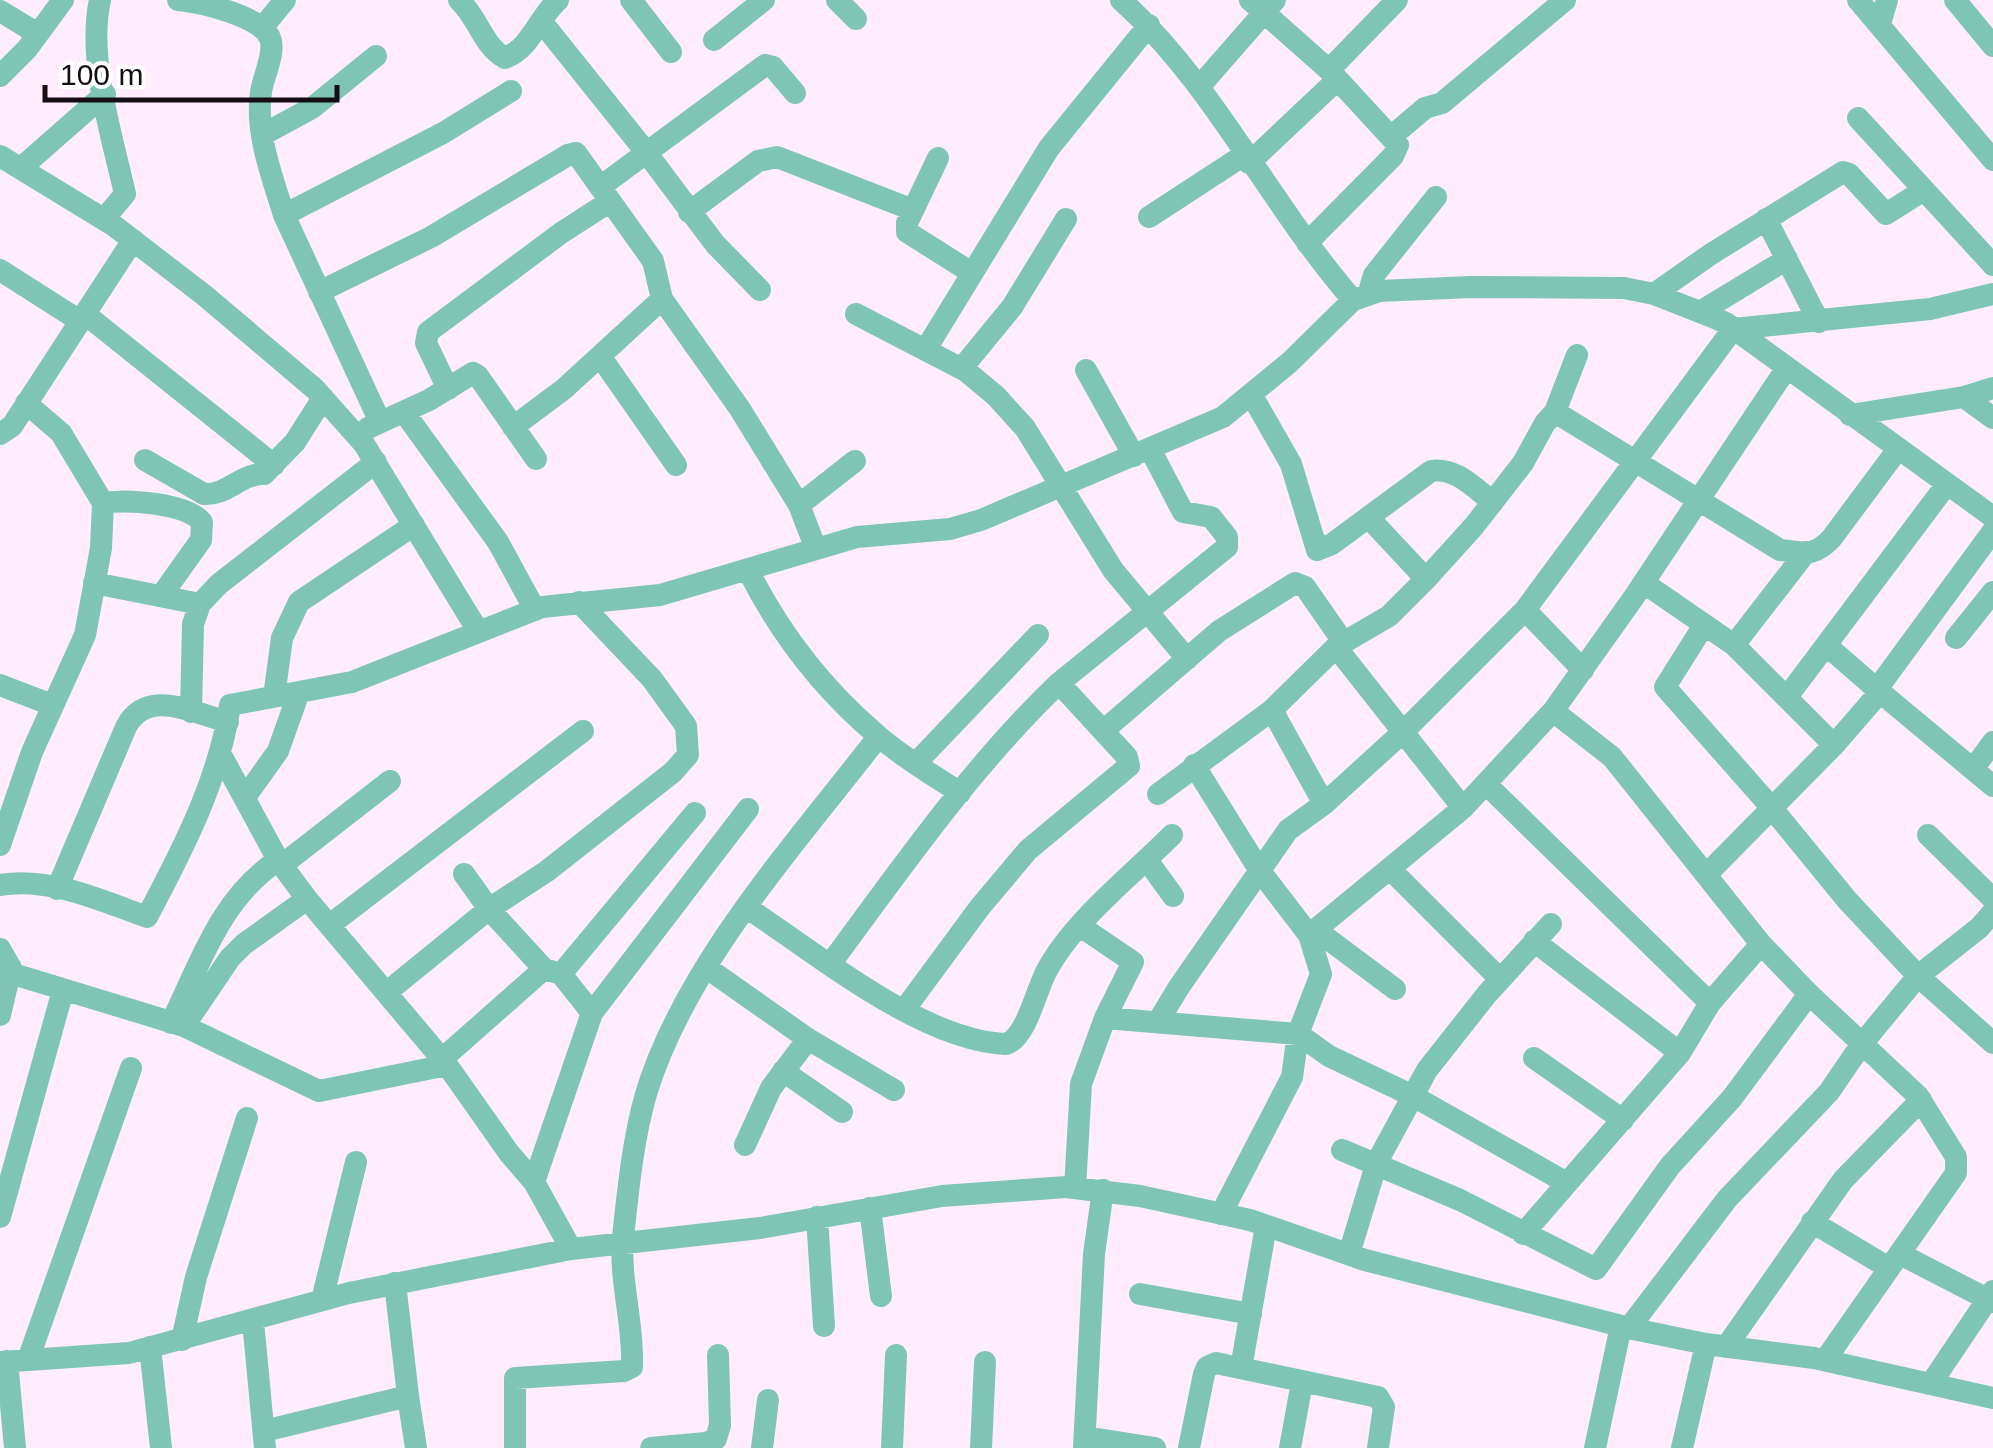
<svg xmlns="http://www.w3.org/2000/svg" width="1993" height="1448" viewBox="0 0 1993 1448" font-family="Helvetica,sans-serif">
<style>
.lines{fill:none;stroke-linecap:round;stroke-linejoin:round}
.minor{stroke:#7ec5b3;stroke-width:22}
</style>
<rect width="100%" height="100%" fill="#ffedfd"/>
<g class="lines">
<path class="minor" d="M100,0C87,58 112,136 125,194L104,219
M178,0C200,2 261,16 270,38C276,52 263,77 261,92C255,133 272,176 284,215L380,422
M459,0C479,19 483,46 505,58C531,48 538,18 558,0
M631,0L671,52
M837,0L856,19
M1121,0C1214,84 1270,205 1353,300
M1250,0L1329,70L1398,145L1393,156L1307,243
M1858,0L1993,160
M1955,0L1993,46
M0,11L38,34
M541,21L646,152L715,244L760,290
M1880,24L1887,0
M262,28L285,0
M714,40L764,0
M1329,70L1397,0
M0,76L27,49L63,0
M1199,87L1275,0
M1858,118L1993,265
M262,135L312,108L376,56
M1392,136L1425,108L1442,103L1565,0
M0,156L113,225L204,295L315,389L364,444L478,631
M938,158L907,223V232L972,273
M1249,163L1337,80
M21,168L105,94
M600,187L765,65L773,67L795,93
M689,212L758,161L777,157L913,210
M284,215L443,133L511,91
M1149,217L1244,155
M1766,219L1819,322
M0,270L80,321
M319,292L431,237L568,155L576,153L653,261L662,299L740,409L799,505L816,549
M1654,294L1711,254L1843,172L1849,174L1886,214L1924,190
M1368,295L1374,275L1436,197
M1700,312L1787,259
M85,314L274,465
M856,314L966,371L996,396L1025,428L1113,570L1187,659
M926,349L1049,148L1149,25
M600,356L676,465
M962,368L1012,307L1066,219
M1086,370L1134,456
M448,389L426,343L428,332L561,233L609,202
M1251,394L1291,464L1317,550L1332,544L1431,471C1456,467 1474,488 1493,502
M1964,397L1993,418
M404,412L498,542L535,610
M1555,412L1780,550C1804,552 1812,558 1831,539L1898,449
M1850,415L1964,397L1993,388
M513,427L564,389L662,299
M368,428L429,400L473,373L478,376L536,459
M0,434L12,426L133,240
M145,460L204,494C226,496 242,473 264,474L295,442L323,398
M103,503C127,499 186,503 202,522L201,540L161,596
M799,505L855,461
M1369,518L1426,579
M748,570C779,632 823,689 877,735C902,757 933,775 960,793
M94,583L200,604
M1644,583L1734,645L1834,745
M1525,610L1583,670
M1704,625L1665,687L1771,807L1847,900L1918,976L1993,1043
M1956,638L1993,592
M1734,645L1806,552
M1826,645L1880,692
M0,685L52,705
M1877,689L1993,531
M274,697L282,638L299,602L414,525
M1787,697L1947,484
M1272,710L1324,804
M1553,711L1634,597L1786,369
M191,712L193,624L200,604L219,584L376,462
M1103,731L1219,631L1295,583L1305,587L1344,643
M221,755L278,860L307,899L447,1065L509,1153L534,1182L571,1249
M916,763L1038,635
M1194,765L1260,871L1309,935
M1973,769L1993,742
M1486,784L1710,1003
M1158,794L1272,710L1336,647L1389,616L1426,579L1474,526L1523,463L1545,423L1555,412L1577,355
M246,796L278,751L299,692
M1463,808L1553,711L1612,757L1761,944L1809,994L1918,1096L1956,1157V1173L1825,1360
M1928,835L1993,899
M0,845L32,752L85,635L101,548L103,503L61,433L26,403
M1147,860L1173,896
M282,865L390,781
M1390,869L1500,979
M464,874L489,909L544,969L561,974L592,1013L534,1182
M1706,875L1834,745L1880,692L1993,786
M0,885C48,876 103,901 147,917C182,851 219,780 230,705L352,682L542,607L660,595L857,537L950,529L981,520L1223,417L1290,362L1353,300L1379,291L1471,287L1624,288L1654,294L1710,316L1726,323L1993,517
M57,889L126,727C147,687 193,713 228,722
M746,907C816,953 922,1041 1006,1044C1026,1038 1036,991 1046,972C1072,922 1131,876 1172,835
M331,924L583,731
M1316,930L1395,989
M1534,941L1680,1053
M0,949L11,968L0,1015
M831,963C902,867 972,766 1059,683L1227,547V537L1211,517L1183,512L1150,449
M707,968L808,1039L894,1090
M10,973L184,1026L319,1091L447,1065
M561,974L695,813
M387,992L489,909L547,871L673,772L688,755L686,726L652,679L579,602
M904,1010L980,907L1028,850L1129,766L1127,757L1059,683
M592,1013L748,809
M1105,1018L1298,1034L1329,1056L1413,1096L1567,1183
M1159,1020L1179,987L1288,830L1324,804L1402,733L1525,610L1733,329L1930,309L1993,294
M171,1023C201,962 220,899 278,860
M184,1026L230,958L244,944L307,899
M1534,1058L1623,1120
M442,1059L544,969
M783,1071L842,1112
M745,1145L771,1088L808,1039
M1342,1150L1460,1200L1596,1269L1670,1166L1732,1098L1809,994
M1075,1188L1081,1084L1105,1018L1133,962L1080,926
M870,1208L881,1296
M1221,1214L1292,1077L1298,1034L1321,974L1309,935L1463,808L1336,647
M0,1217L63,990
M817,1217L824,1326
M1812,1222L1889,1268
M1523,1234L1680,1053L1710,1003L1761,944
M1349,1254L1377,1162L1427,1070L1487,994L1551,924
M1900,1254L1993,1302
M395,1283L408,1396
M1140,1294L1251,1314
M322,1300L356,1162
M253,1321L265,1448
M1629,1328L1727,1199L1829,1092L1861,1045L1918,976L1979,928L1993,912
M182,1340L196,1277L247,1118
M150,1347L161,1448
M1726,1347L1843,1180L1921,1100
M28,1360L131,1068
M7,1361L15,1448
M0,1362L129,1353L349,1293L571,1249L760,1228L942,1196L1066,1187L1140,1196L1250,1220L1365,1260L1633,1329L1706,1344L1814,1358L1993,1398
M1241,1368L1266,1226
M1932,1382L1993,1291
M264,1431L408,1396L416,1448
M1085,1437L1155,1448
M515,1448V1378L624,1371L632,1367C634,1324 619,1280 623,1237C628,1191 633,1139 646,1094C685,965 797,842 878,737
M651,1448L706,1443L716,1439L720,1425L718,1355
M762,1448L768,1400
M892,1448L896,1355
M981,1448L985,1362
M1084,1448L1094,1254L1103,1190
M1189,1448L1204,1374L1207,1367L1216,1363L1378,1397L1384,1407L1378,1448
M1290,1448L1302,1382
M1595,1448L1621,1326
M1682,1448L1706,1344"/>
</g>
<path d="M45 85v15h292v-15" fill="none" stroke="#140d14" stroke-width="5"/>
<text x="60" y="85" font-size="30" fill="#140d14" stroke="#ffffff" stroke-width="8" paint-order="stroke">100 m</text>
</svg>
